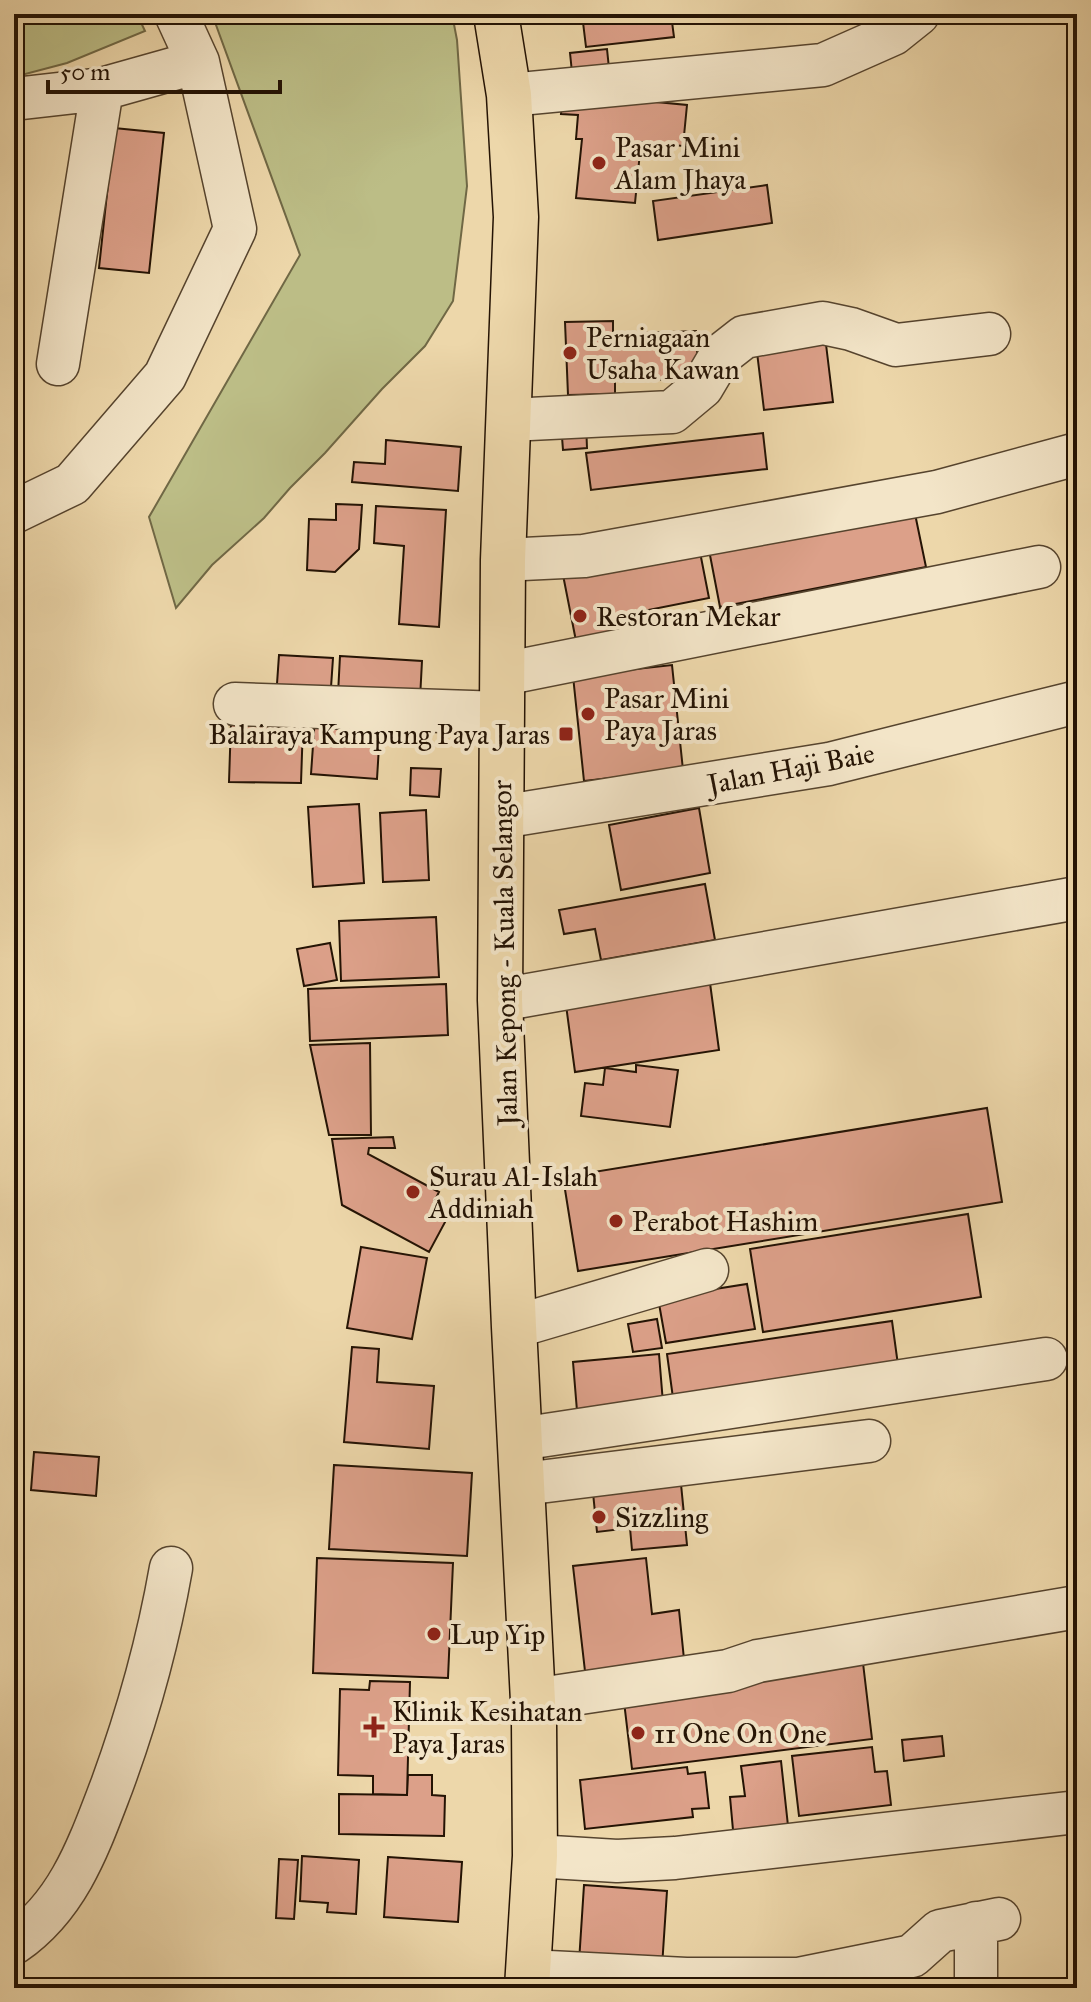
<svg xmlns="http://www.w3.org/2000/svg" width="1091" height="2002" viewBox="0 0 1091 2002" font-family="'IM FELL Great Primer',serif">
<style>
.green{fill:#bcbd86;stroke:#706845;stroke-width:2}
.building{fill:#dca089;stroke:#241304;stroke-width:2}
.lines{fill:none;stroke-linecap:round;stroke-linejoin:round}
.minor-casing{stroke:#56442e;stroke-width:45}
.highway-casing{stroke:#241304;stroke-width:47}
.minor{stroke:#f3e5c8;stroke-width:42}
.highway{stroke:#edd7aa;stroke-width:44}
.poi-dot{fill:#8f2418;stroke:#f3e5c8;stroke-width:3}
.labels{text-anchor:middle;stroke-width:8;stroke-linejoin:round;paint-order:stroke}
.poi-label{font-size:28px;fill:#241304;stroke:#f3e5c8;text-anchor:start}
.street-label{font-size:28px;fill:#241304;stroke:#f3e5c8}
</style>
<rect width="100%" height="100%" fill="#edd7aa"/>
<filter id="stains"><feTurbulence type="fractalNoise" baseFrequency=".0025" numOctaves="4"/><feColorMatrix values="0 0 0 0 .2 0 0 0 0 .09 0 0 0 0 .02 0 0 0 .5 -.17"/></filter>
<radialGradient id="worn" r=".72"><stop offset=".6" stop-color="#630" stop-opacity="0"/><stop offset="1" stop-color="#630" stop-opacity=".3"/></radialGradient>
<path class="green" d="M14,14H137L145,31L67,63L14,77Z
M212,14H452L457,40L467,186L453,301L425,346L382,389L325,453L290,488L264,518L212,565L176,608L149,517L300,255Z"/>
<path class="building" d="M582,14H671L674,37L586,47Z
M607,49L610,78L573,82L570,53Z
M563,93L687,105L683,146L641,142L635,203L576,198L582,139H576L578,115L561,114Z
M114,128L164,133L149,273L99,268Z
M767,185L772,223L658,240L653,201Z
M613,321V334L696,331L698,368L681,369L682,379L615,381V394L568,395L565,322Z
M825,336L833,402L764,410L756,344Z
M586,422L587,448L563,450L561,424Z
M763,433L767,469L591,490L586,453Z
M386,440L461,447L458,491L352,482L354,462L385,464Z
M336,504L362,505L359,549L335,572L307,570L309,519L336,520Z
M376,506L446,510L439,627L399,624L404,546L374,543Z
M914,509L926,567L720,607L709,550Z
M699,547L709,598L613,617L617,638L577,646L563,575Z
M279,655L333,658L330,702L276,698Z
M340,656L422,661L420,699L338,694Z
M672,665L683,770L584,781L573,676Z
M315,717L352,719L351,744L379,746L377,779L311,774Z
M231,722L303,724L301,783L229,782Z
M411,768L441,769L439,797L410,795Z
M359,804L364,883L313,887L308,807Z
M699,808L710,873L621,890L609,825Z
M426,810L429,880L383,882L380,813Z
M705,884L715,940L601,960L595,929L564,934L559,910Z
M436,917L439,977L341,981L339,921Z
M330,943L337,980L304,986L297,949Z
M710,983L719,1050L575,1072L566,1005Z
M446,984L448,1035L310,1041L308,989Z
M370,1043L371,1135H329L310,1045Z
M636,1065L678,1070L670,1127L581,1116L585,1083L603,1085L605,1068L636,1072Z
M987,1108L1002,1202L578,1271L563,1177Z
M393,1137L395,1148H369L368,1154L439,1192L434,1202L451,1211L429,1252L342,1205L332,1139Z
M968,1214L981,1297L763,1332L750,1249Z
M361,1247L427,1258L412,1339L347,1328Z
M747,1284L755,1329L666,1343L658,1298Z
M657,1319L662,1348L633,1352L628,1324Z
M892,1321L898,1365L673,1398L667,1354Z
M352,1347L379,1349L377,1382L434,1386L429,1449L344,1442Z
M659,1354L663,1403L577,1411L573,1362Z
M34,1452L99,1457L96,1496L31,1490Z
M334,1465L472,1473L467,1556L329,1549Z
M680,1474L687,1545L632,1550L630,1528L597,1532L592,1483Z
M317,1558L453,1563L448,1678L313,1673Z
M646,1558L652,1614L679,1610L685,1669L586,1680L573,1566Z
M863,1663L872,1739L632,1769L623,1693Z
M370,1681L410,1682L407,1795L373,1794V1776L338,1775L340,1689L369,1690Z
M942,1736L944,1756L904,1761L902,1740Z
M872,1747L875,1772L887,1771L891,1805L799,1816L792,1756Z
M781,1761L789,1835L734,1841L730,1797L745,1796L741,1766Z
M687,1767L688,1774L705,1772L709,1808L692,1809L693,1817L585,1829L580,1780Z
M408,1775H432V1795L445,1796L444,1836L339,1834V1794L407,1795Z
M302,1856L359,1860L356,1914L327,1912L328,1903L300,1901Z
M388,1857L462,1862L458,1922L384,1917Z
M279,1859L298,1860L294,1919L276,1918Z
M584,1885L667,1891L662,1967L579,1962Z"/>
<g class="lines">
<defs>
<path id="minor" d="M509,95L823,65L893,34L918,14
M14,99L102,89L198,62
M58,364L102,89
M509,420L672,412L702,387L721,355L744,337L823,323L851,329L896,345L989,334
M14,512L72,484L165,376L235,229L198,62L176,14
M503,560L584,556L937,492L1077,454
M503,674L1039,567
M235,704L502,713
M501,817L829,764L1077,702
M500,1000L1077,898
M514,1327L707,1270
M520,1439L1046,1359
M523,1484L869,1441
M533,1700L728,1671L758,1661L1077,1607
M535,1856L617,1861L675,1858L1077,1812
M14,1943C69,1905 89,1845 112,1785C138,1714 158,1642 171,1568
M529,1971L686,1979H798L912,1956L940,1931L999,1919
M976,1988V1923"/>
<path id="highway" d="M496,14L509,95L516,217L503,560L500,1000L514,1327L534,1721L535,1856L527,1988"/>
</defs>
<use href="#minor" class="minor-casing"/>
<use href="#highway" class="highway-casing"/>
<use href="#minor" class="minor"/>
<use href="#highway" class="highway"/>
</g>
<g class="poi-dot">
<circle cx="599" cy="163" r="8"/>
<circle cx="570" cy="353" r="8"/>
<circle cx="580" cy="616" r="8"/>
<circle cx="588" cy="714" r="8"/>
<rect x="558" y="726" width="16" height="16" rx="4"/>
<circle cx="413" cy="1192" r="8"/>
<circle cx="616" cy="1221" r="8"/>
<circle cx="599" cy="1517" r="8"/>
<circle cx="434" cy="1634" r="8"/>
<path d="M370 1715h8v8h8v8h-8v8h-8v-8h-8v-8h8z"/>
<circle cx="638" cy="1733" r="8"/>
</g>
<g class="labels">
<g class="poi-label">
<text x="615" y="157">Pasar Mini<tspan x="615" dy="32">Alam Jhaya</tspan></text>
<text x="586" y="347">Perniagaan<tspan x="586" dy="32">Usaha Kawan</tspan></text>
<text x="596" y="626">Restoran Mekar</text>
<text x="604" y="708">Pasar Mini<tspan x="604" dy="32">Paya Jaras</tspan></text>
<text x="550" y="744" text-anchor="end">Balairaya Kampung Paya Jaras</text>
<text x="429" y="1186">Surau Al-Islah<tspan x="429" dy="32">Addiniah</tspan></text>
<text x="632" y="1231">Perabot Hashim</text>
<text x="615" y="1527">Sizzling</text>
<text x="450" y="1644">Lup Yip</text>
<text x="392" y="1721">Klinik Kesihatan<tspan x="392" dy="32">Paya Jaras</tspan></text>
<text x="654" y="1743">11 One On One</text>
</g>
<g class="street-label">
<text transform="translate(791 768) rotate(-11)" y="10">Jalan Haji Baie</text>
<text transform="translate(504 953) rotate(-91)" y="10">Jalan Kepong - Kuala Selangor</text>
</g>
</g>
<rect width="1091" height="2002" fill="none" stroke="#edd7aa" stroke-width="48"/>
<rect x="16" y="16" width="1059" height="1970" fill="none" stroke="#241304" stroke-width="4"/>
<rect x="24" y="24" width="1043" height="1954" fill="none" stroke="#241304" stroke-width="2"/>
<path d="M48 80v12h232v-12" fill="none" stroke="#241304" stroke-width="4"/>
<text x="60" y="80" font-size="24" fill="#241304" stroke="#f3e5c8" stroke-width="6" paint-order="stroke">50 m</text>
<rect width="100%" height="100%" filter="url(#stains)"/>
<rect width="100%" height="100%" fill="url(#worn)"/>
</svg>
